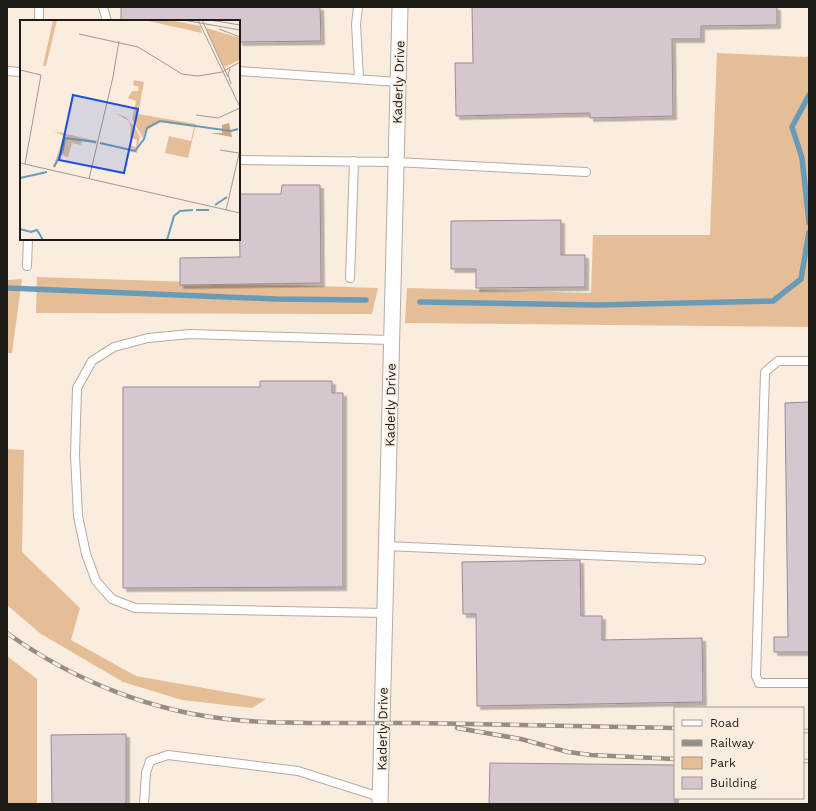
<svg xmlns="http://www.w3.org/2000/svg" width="816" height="811" viewBox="0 0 816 811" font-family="'Work Sans',sans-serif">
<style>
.green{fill:#e5be97}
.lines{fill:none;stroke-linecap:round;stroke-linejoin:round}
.stream{stroke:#689bb8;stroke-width:5.5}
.building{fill:#d5c6d0;stroke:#998b95;filter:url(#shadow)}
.lane-casing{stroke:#b7ab9f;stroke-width:10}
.street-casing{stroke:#b7ab9f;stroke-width:17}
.lane{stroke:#fff;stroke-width:8}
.street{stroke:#fff;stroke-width:15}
.rail-casing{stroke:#968d84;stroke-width:4.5}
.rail{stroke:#faede0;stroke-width:3;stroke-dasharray:9;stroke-linecap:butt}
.labels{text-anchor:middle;stroke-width:3;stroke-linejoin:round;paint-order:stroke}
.street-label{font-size:13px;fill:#1e1a15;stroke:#faede0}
.inset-river{fill:none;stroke:#689bb8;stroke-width:2}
.inset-road{fill:none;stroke:#a2998f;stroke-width:1}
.view{fill:#1d4ed8;fill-opacity:0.15;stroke:#1d4ed8;stroke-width:2}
.inset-edge{fill:none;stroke:#1e1a15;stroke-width:2}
</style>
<defs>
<filter id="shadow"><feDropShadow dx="3.5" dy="3.5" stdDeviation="0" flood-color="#0004"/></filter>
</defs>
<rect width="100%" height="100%" fill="#faede0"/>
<path class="green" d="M717,53L807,57L809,54V327L405,323L407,288L591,293L593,235H710Z
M37,277L378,288L372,314L36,313Z
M22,279L12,353H7V280Z
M7,449L24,450L22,552L80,608L71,640L136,676L266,699L252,708L182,700L123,682L41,634L7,605Z
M7,656L37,679V804H7Z"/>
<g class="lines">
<path class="stream" d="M809,95L792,127L802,158L809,223
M7,288L276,299L366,300
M420,302L597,305L773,301L801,279L809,232"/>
</g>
<path class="building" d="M121,7H320L321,41L239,42V21H121Z
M472,7H777V25L701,26V39H672L673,116L590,118V113L456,116L455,63H473Z
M282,185H320L321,283L180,285V258L240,257L239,194H281Z
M561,220V255H585V287L476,288V269H451V221Z
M260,381H332V393H343V587L123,588V387H260Z
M809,402V652H774V637H788L785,403Z
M580,560L581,616H602V640L702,638L703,702L477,706L476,614H463L462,562Z
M126,734V804H52L51,735Z
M490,763L675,765V804H489Z"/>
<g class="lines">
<defs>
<path id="lane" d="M103,7L107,21
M358,7L356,24L359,79
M39,21V7
M7,71L21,72
M239,71L398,82
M239,160L396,162L586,172
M27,266L28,239
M350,278L354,161
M809,361H778L765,372L756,676L759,683H809
M386,546L701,560
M385,613L135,608L112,599L96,581L86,554L78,516L75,455L77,388L92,361L114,347L148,338L190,334L391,340
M144,804L146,773L150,761L168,755L298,771L380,797"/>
<path id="street" d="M380,804L400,7"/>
</defs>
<use href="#lane" class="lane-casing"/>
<use href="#street" class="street-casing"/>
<use href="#lane" class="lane"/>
<use href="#street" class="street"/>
<defs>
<path id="rail" d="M7,633C74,681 154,713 237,720C262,723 287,722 312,723C348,723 384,723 419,723C505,724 590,727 675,728
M457,728L521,739L568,752L591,755L675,759
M803,731H809
M803,761H809"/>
</defs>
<use href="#rail" class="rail-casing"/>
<use href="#rail" class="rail"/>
</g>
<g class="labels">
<g class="street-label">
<text transform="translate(398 82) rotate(-88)" y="5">Kaderly Drive</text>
<text transform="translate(390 405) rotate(-89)" y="5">Kaderly Drive</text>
<text transform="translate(382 729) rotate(-89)" y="5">Kaderly Drive</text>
</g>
</g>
<g transform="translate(20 20)">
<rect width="220" height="220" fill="#faede0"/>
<path d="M33,0H37L26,46H23ZM124,0H149L180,6L182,13ZM186,8L220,18V40L204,47ZM114,60L124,62L118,94L176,104L168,138L145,133L149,116L171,121L174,107L140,102L125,111L123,118L112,99L116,81L108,78L112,71H118L119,67L113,65ZM95,93L106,97L116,109L120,117L117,133L107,131L109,125L116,127L117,120L110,117L111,109L109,101ZM34,111L77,121L76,124L62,120L61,125L52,123L48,137L41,135L35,147H33L44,116Z" fill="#e5be97"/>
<path d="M209,103L212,117L190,113H202V105Z" fill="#cda67f"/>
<path class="inset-river" d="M80,123L115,131L124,119L127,108L140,101L211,111L218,109M34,147L43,130L45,118L76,122M0,158L27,152M195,185L207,177M176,190H189M0,209L11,212L17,210L23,220M147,220L154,196L160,191L173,190"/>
<path class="inset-road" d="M163,0L220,10M178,0L220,87M182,0L208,57M190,0L220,5M199,9L220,17M59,14L118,27L162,54L178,56L202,52M210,49L208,54L211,64M0,50L21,55L5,144M202,52L220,42M176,95L198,98L220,88M200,130L219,133M0,143L220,193M69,159L93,57L99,21M206,190L219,134"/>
<path class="view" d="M53,75L118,89L104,153L39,140Z"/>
<rect width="220" height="220" class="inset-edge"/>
</g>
<rect width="816" height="811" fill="none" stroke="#1e1a15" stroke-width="16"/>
<rect x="674" y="707" width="130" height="92" fill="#faede0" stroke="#a2998f"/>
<rect x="682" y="720" width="20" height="6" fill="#ffffff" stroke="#a2998f"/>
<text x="710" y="727" font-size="12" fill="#1e1a15">Road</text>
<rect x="682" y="740" width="20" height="6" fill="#968d84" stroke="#a2998f"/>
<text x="710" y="747" font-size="12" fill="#1e1a15">Railway</text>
<rect x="682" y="757" width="20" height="12" fill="#e5be97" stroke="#a2998f"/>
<text x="710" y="767" font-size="12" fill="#1e1a15">Park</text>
<rect x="682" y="777" width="20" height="12" fill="#d5c6d0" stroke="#a2998f"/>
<text x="710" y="787" font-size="12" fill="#1e1a15">Building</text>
</svg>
